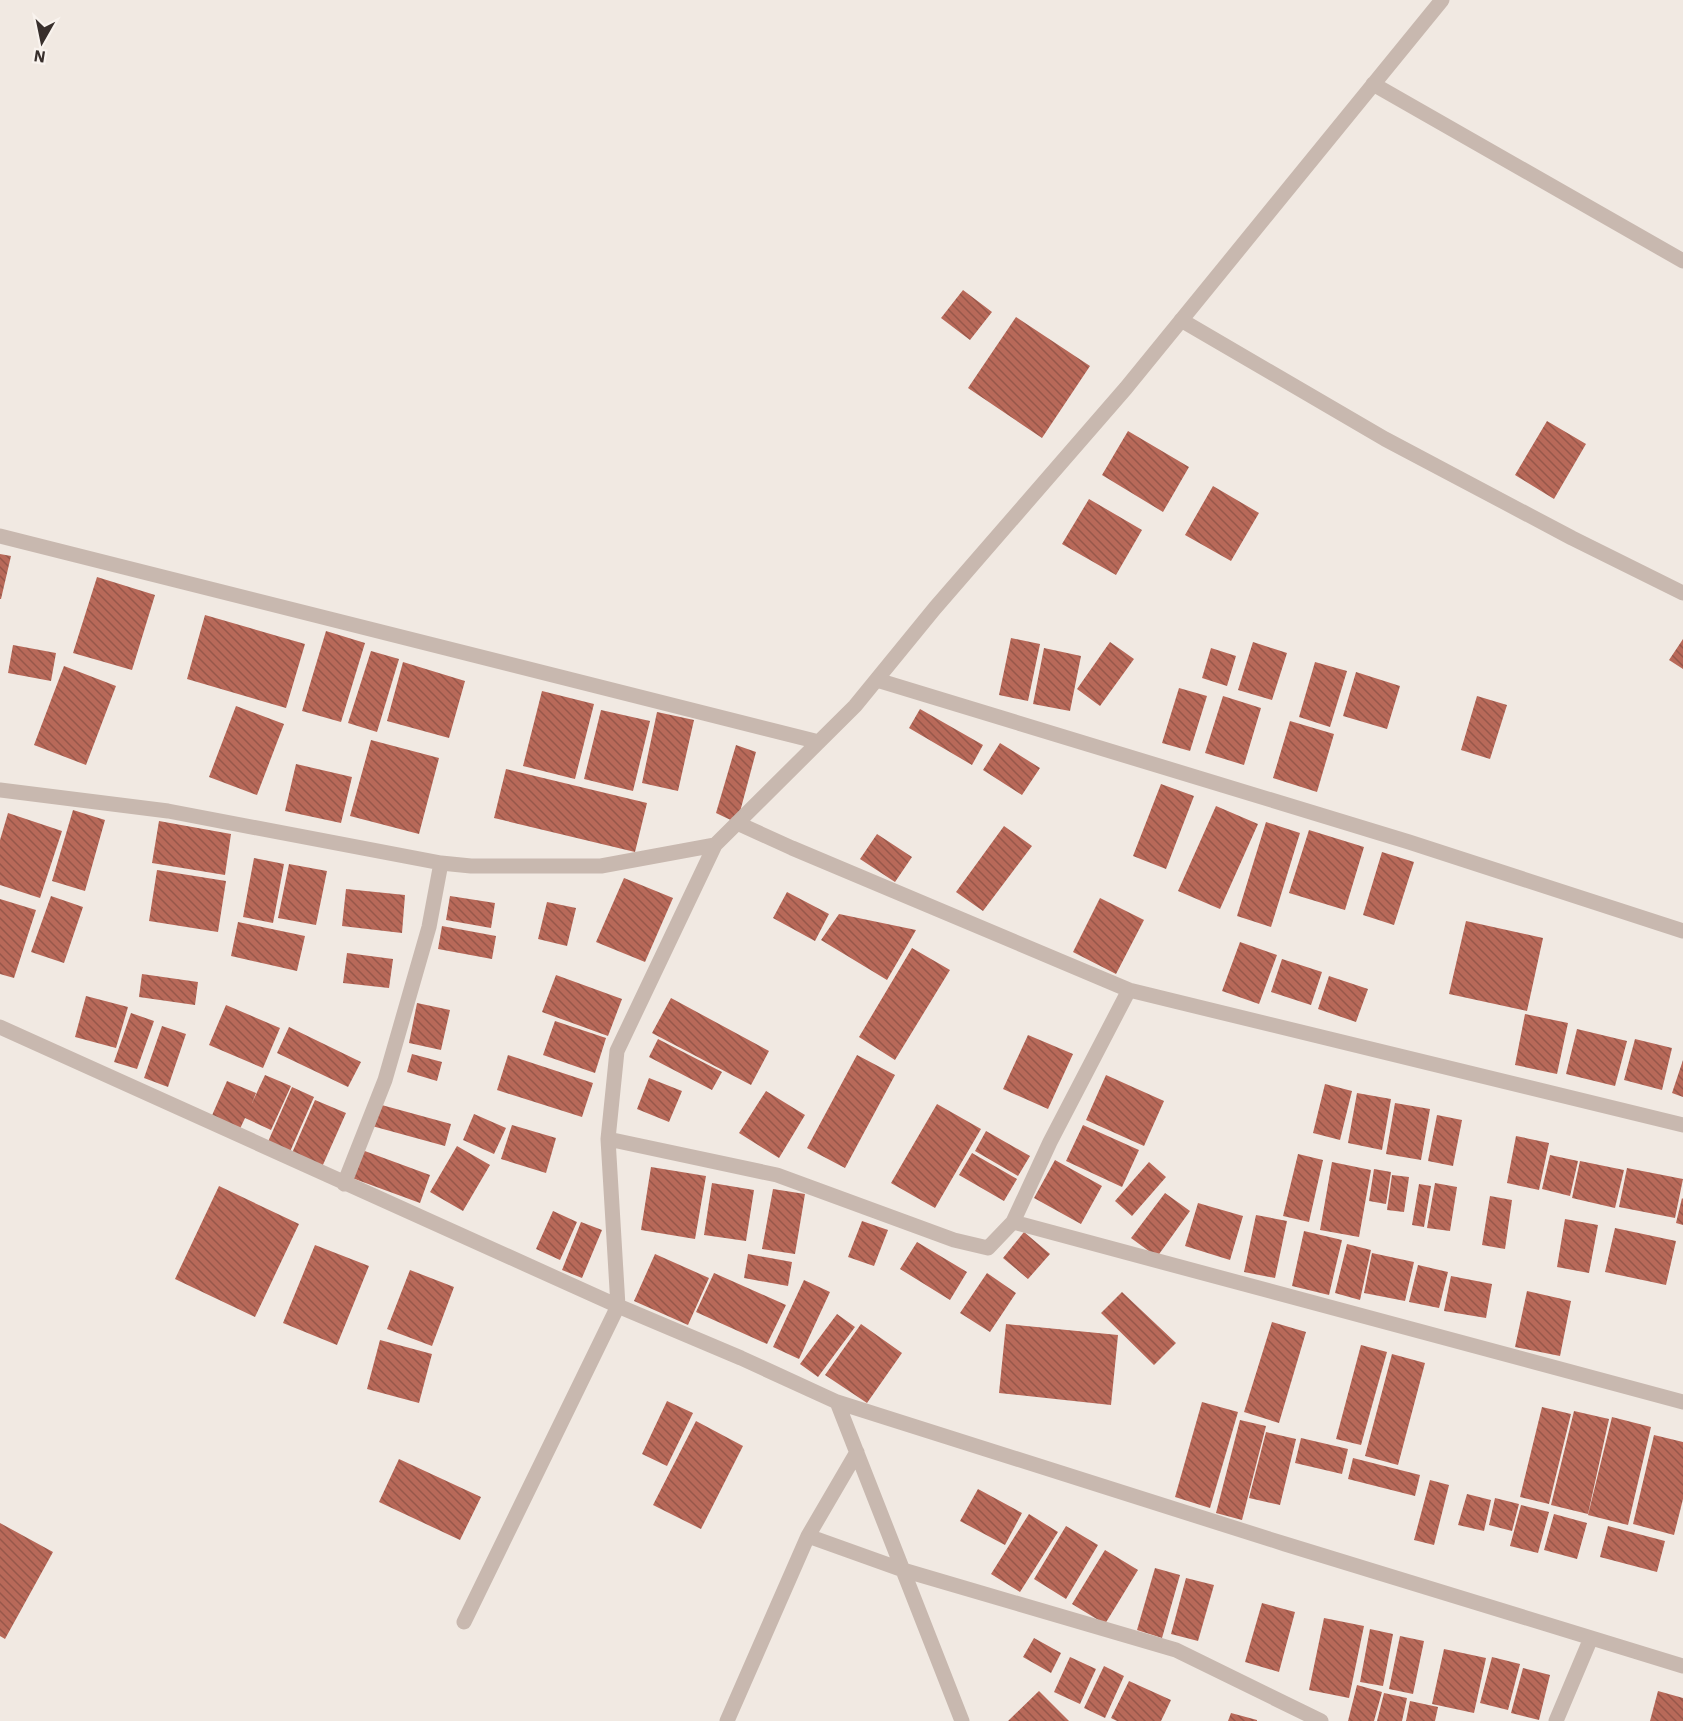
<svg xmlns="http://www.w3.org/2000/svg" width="1683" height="1721" viewBox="0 0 1683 1721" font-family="'IBM Plex Sans',sans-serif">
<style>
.building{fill:url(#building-back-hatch)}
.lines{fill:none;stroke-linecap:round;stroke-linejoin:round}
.street{stroke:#c8b8af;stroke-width:15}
</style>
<defs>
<pattern id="building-back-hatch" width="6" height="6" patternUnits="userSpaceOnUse" patternTransform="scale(1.5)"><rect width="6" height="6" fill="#b86959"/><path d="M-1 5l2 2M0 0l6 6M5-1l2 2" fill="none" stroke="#97574a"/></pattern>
</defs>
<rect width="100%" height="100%" fill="#f1e9e2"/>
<path class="building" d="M963,290L992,312L970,340L941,318Z
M1016,317L1090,366L1042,438L968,388Z
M1547,421L1586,444L1554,499L1515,475Z
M1128,431L1189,467L1163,512L1102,475Z
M1213,486L1259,513L1231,561L1185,535Z
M1089,499L1142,530L1116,575L1062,544Z
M0,554L11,556L1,599H0Z
M97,577L155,595L132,670L73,653Z
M205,615L305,644L286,708L187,679Z
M326,631L365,643L341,722L302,711Z
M1011,638L1040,644L1028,701L999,695Z
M1683,639V669L1669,660Z
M1110,642L1134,659L1100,706L1077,689Z
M1253,642L1287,653L1272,700L1238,690Z
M13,645L56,653L51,681L8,673Z
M1044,648L1081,656L1070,711L1033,704Z
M1211,648L1236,656L1227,686L1202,678Z
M371,651L399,659L377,732L348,723Z
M403,662L465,681L449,738L387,721Z
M1315,662L1347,671L1330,727L1299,717Z
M64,666L116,686L86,765L34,745Z
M1356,672L1400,686L1387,729L1343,716Z
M1179,688L1207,696L1190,751L1162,743Z
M542,691L594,704L575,779L523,766Z
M1223,696L1261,708L1244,765L1205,753Z
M1477,696L1507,705L1490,759L1461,750Z
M236,706L284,724L257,795L209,777Z
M920,709L983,745L972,765L909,728Z
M601,710L650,721L633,791L584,779Z
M657,712L694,720L678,791L642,783Z
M1290,721L1334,734L1317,792L1273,778Z
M371,740L439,758L419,834L350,816Z
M1000,743L1040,768L1022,795L983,770Z
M736,745L756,752L737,823L716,813Z
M296,764L352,777L341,823L285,811Z
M506,769L647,803L635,852L494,818Z
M1161,784L1194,796L1166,869L1133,856Z
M1216,806L1258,824L1220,909L1178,891Z
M73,810L105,820L85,891L52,881Z
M8,813L62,831L40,898L0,885V840Z
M159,821L231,834L225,875L152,863Z
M1266,822L1300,833L1271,927L1237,916Z
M1004,826L1032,846L983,911L956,892Z
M1309,830L1364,847L1345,910L1289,893Z
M877,834L912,857L895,882L860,859Z
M1382,852L1414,862L1394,925L1363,915Z
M254,858L284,864L273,923L243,917Z
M289,864L327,871L316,925L278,918Z
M157,870L226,881L218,932L149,921Z
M624,878L673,898L645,962L596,942Z
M346,889L405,895L402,933L342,926Z
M787,892L829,914L815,941L773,918Z
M51,896L83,907L64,963L31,952Z
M450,896L495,903L491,928L446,920Z
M1100,898L1144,920L1116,974L1073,952Z
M0,899L36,910L14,978L0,974Z
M547,902L576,908L567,946L538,939Z
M839,914L916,930L887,980L821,940Z
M1466,921L1543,938L1527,1011L1449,994Z
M238,922L305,936L297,971L231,956Z
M442,926L496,936L492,959L438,949Z
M1240,942L1277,955L1259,1004L1222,991Z
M912,948L950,970L895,1060L859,1037Z
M347,953L393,959L389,988L343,983Z
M1282,959L1322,972L1311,1005L1271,992Z
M142,974L198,982L195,1005L139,997Z
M556,975L622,999L608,1036L542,1012Z
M1329,976L1368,989L1356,1022L1318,1009Z
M86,996L128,1007L116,1048L75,1037Z
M671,998L769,1051L751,1085L652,1033Z
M417,1003L450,1010L441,1050L409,1043Z
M226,1005L280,1028L263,1068L209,1045Z
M131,1013L154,1021L137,1069L114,1062Z
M1525,1014L1568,1023L1557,1074L1515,1065Z
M555,1021L606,1038L595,1073L543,1055Z
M162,1026L186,1034L168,1087L144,1078Z
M289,1027L361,1062L348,1087L277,1053Z
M1577,1029L1627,1041L1615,1086L1566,1074Z
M1028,1035L1073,1054L1048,1109L1003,1089Z
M658,1039L722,1072L712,1090L649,1057Z
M1635,1039L1672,1048L1662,1090L1624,1080Z
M412,1054L442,1062L437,1081L407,1072Z
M508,1055L593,1083L582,1117L497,1090Z
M857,1055L895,1075L845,1168L807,1148Z
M1683,1060V1097L1672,1093Z
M265,1075L291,1086L271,1130L245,1118L238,1133L210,1120L227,1081L256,1093L252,1103Z
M1106,1075L1164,1101L1144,1146L1086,1120Z
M649,1078L682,1091L669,1122L637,1109Z
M1325,1084L1352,1091L1340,1140L1313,1133Z
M292,1087L314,1097L289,1154L267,1144Z
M766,1091L805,1115L779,1158L739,1133Z
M1357,1093L1391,1099L1382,1150L1348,1143Z
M315,1100L346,1113L322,1167L292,1153Z
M1395,1103L1430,1109L1421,1160L1386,1154Z
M378,1104L451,1124L445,1146L372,1126Z
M937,1104L981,1129L935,1208L891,1183Z
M474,1114L506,1128L494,1154L463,1140Z
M1437,1115L1462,1120L1453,1166L1428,1161Z
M512,1125L556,1138L546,1173L501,1159Z
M1083,1125L1139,1150L1122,1187L1066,1161Z
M986,1131L1030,1156L1018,1176L975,1151Z
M1516,1136L1549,1143L1539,1190L1507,1183Z
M457,1146L490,1165L463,1211L430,1192Z
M362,1150L430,1175L420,1203L352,1178Z
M972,1153L1017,1179L1004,1201L959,1175Z
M1298,1154L1323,1160L1309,1222L1283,1216Z
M1550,1155L1578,1161L1570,1196L1542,1189Z
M1055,1160L1102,1186L1081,1224L1034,1198Z
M1580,1161L1624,1170L1615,1208L1572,1198Z
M1149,1162L1166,1177L1132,1216L1115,1201Z
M1332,1162L1371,1170L1359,1237L1320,1230Z
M651,1167L706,1176L695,1239L641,1230Z
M1627,1168L1683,1179L1675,1218L1619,1207Z
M1374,1169L1391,1172L1386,1204L1369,1201Z
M1392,1175L1409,1177L1404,1212L1387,1210Z
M712,1183L754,1190L746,1241L704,1235Z
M1435,1183L1457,1187L1450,1231L1427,1228Z
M1419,1184L1431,1186L1424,1227L1412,1225Z
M219,1186L299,1224L255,1317L175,1279Z
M773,1189L805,1194L795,1254L762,1249Z
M1165,1193L1190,1211L1157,1257L1131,1238Z
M1490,1196L1512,1200L1505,1249L1482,1245Z
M1682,1198L1683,1199V1225L1676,1223Z
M1198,1203L1243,1216L1230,1260L1185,1246Z
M553,1211L577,1222L560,1260L536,1249Z
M1256,1215L1287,1221L1275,1278L1244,1272Z
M1565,1219L1598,1225L1589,1273L1557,1267Z
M862,1221L888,1230L874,1266L848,1257Z
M581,1222L602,1230L582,1278L562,1270Z
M1615,1228L1676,1241L1666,1285L1605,1272Z
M1304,1231L1342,1240L1329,1295L1292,1286Z
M1024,1232L1050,1254L1028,1279L1003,1258Z
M917,1242L967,1272L950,1300L900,1269Z
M1347,1244L1371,1250L1360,1300L1335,1293Z
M315,1245L369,1266L337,1345L283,1323Z
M1372,1253L1414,1262L1405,1301L1364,1293Z
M655,1254L709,1278L688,1325L634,1301Z
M748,1254L792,1262L788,1286L744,1278Z
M1418,1265L1448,1272L1439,1308L1409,1302Z
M410,1270L454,1287L432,1346L387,1329Z
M714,1273L786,1305L767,1344L696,1312Z
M987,1273L1016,1293L990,1332L960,1313Z
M1451,1276L1492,1284L1486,1318L1444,1311Z
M804,1280L830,1292L799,1359L773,1347Z
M1527,1291L1571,1301L1560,1356L1515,1347Z
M1122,1292L1176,1343L1154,1365L1101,1313Z
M837,1314L855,1327L818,1377L800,1364Z
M1272,1322L1306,1332L1279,1423L1244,1412Z
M861,1324L902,1353L867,1403L825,1375Z
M1006,1324L1118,1335L1111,1405L999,1393Z
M380,1340L432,1354L419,1403L367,1389Z
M1361,1345L1387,1352L1361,1445L1336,1439Z
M1392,1354L1425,1363L1398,1465L1365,1456Z
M667,1401L693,1413L667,1466L642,1454Z
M1202,1402L1238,1412L1210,1508L1175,1497Z
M1542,1407L1571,1414L1549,1504L1520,1497Z
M1574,1411L1609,1419L1588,1514L1551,1505Z
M1612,1417L1651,1427L1628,1525L1588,1515Z
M1240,1420L1266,1426L1242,1520L1216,1513Z
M696,1421L743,1446L701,1529L653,1505Z
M1266,1432L1296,1439L1280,1505L1249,1498Z
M1654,1435L1683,1442V1499L1674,1535L1633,1524Z
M1301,1438L1348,1449L1342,1474L1295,1463Z
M1353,1458L1420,1475L1415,1496L1348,1479Z
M399,1459L481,1497L460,1540L379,1502Z
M1430,1480L1449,1485L1434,1545L1414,1540Z
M978,1489L1022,1513L1005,1545L960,1521Z
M1467,1494L1491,1500L1484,1531L1458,1525Z
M1495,1498L1519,1504L1512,1531L1489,1525Z
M1521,1505L1549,1512L1538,1553L1510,1546Z
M1029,1514L1058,1532L1020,1592L991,1574Z
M1554,1514L1587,1523L1577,1559L1544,1550Z
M0,1523L53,1552L5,1639L0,1636Z
M1066,1526L1098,1545L1066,1599L1034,1579Z
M1608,1526L1665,1541L1657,1572L1600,1557Z
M1105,1550L1138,1570L1105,1624L1072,1604Z
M1155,1568L1180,1575L1162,1638L1137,1630Z
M1186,1578L1214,1585L1198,1641L1171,1634Z
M1262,1603L1295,1612L1279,1672L1245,1662Z
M1324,1618L1364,1626L1349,1698L1309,1690Z
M1370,1629L1393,1634L1383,1686L1360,1682Z
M1400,1636L1424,1641L1413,1694L1389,1689Z
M1034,1638L1061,1653L1051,1673L1023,1657Z
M1444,1649L1486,1658L1474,1713L1432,1704Z
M1070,1657L1096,1669L1080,1704L1054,1692Z
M1492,1657L1520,1664L1508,1710L1480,1703Z
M1104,1666L1124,1676L1105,1718L1084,1708Z
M1523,1668L1550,1675L1539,1720L1511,1713Z
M1129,1681L1171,1700L1161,1721H1117L1111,1718Z
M1357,1685L1382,1692L1374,1721H1348Z
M1039,1691L1069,1721H1008Z
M1658,1691L1683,1698V1721H1650Z
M1384,1693L1407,1698L1402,1721H1377Z
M1410,1701L1438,1707L1435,1721H1406Z
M1231,1713L1257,1720V1721H1228Z"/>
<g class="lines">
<path class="street" d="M1373,84L1683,261
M1181,320L1385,439L1572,538L1683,593
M0,536L819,742
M877,680L1409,842L1683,931
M0,790L168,811L441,863L471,866H601L715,845L617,1051L608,1139L618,1306L741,1358L837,1402L1285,1544L1683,1666
M737,823L792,848L1129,990L1683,1125
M715,845L855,706L935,608L1126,388L1442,0
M0,1027L618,1306L464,1622
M608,1139L777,1175L954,1240L988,1248L1013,1222L1050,1142L1129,990
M344,1184L385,1080L429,927L441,863
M1013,1222L1683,1402
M837,1402L962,1721
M808,1536L903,1570L1176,1650L1321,1721
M727,1721L808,1536L857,1452
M1556,1721L1591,1638"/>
</g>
<g transform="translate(42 42) rotate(189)" stroke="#f9f3ee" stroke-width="4.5" paint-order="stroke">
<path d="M0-4.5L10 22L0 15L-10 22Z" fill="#382f2c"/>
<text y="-9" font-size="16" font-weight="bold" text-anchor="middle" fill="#382f2c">N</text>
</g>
</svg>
